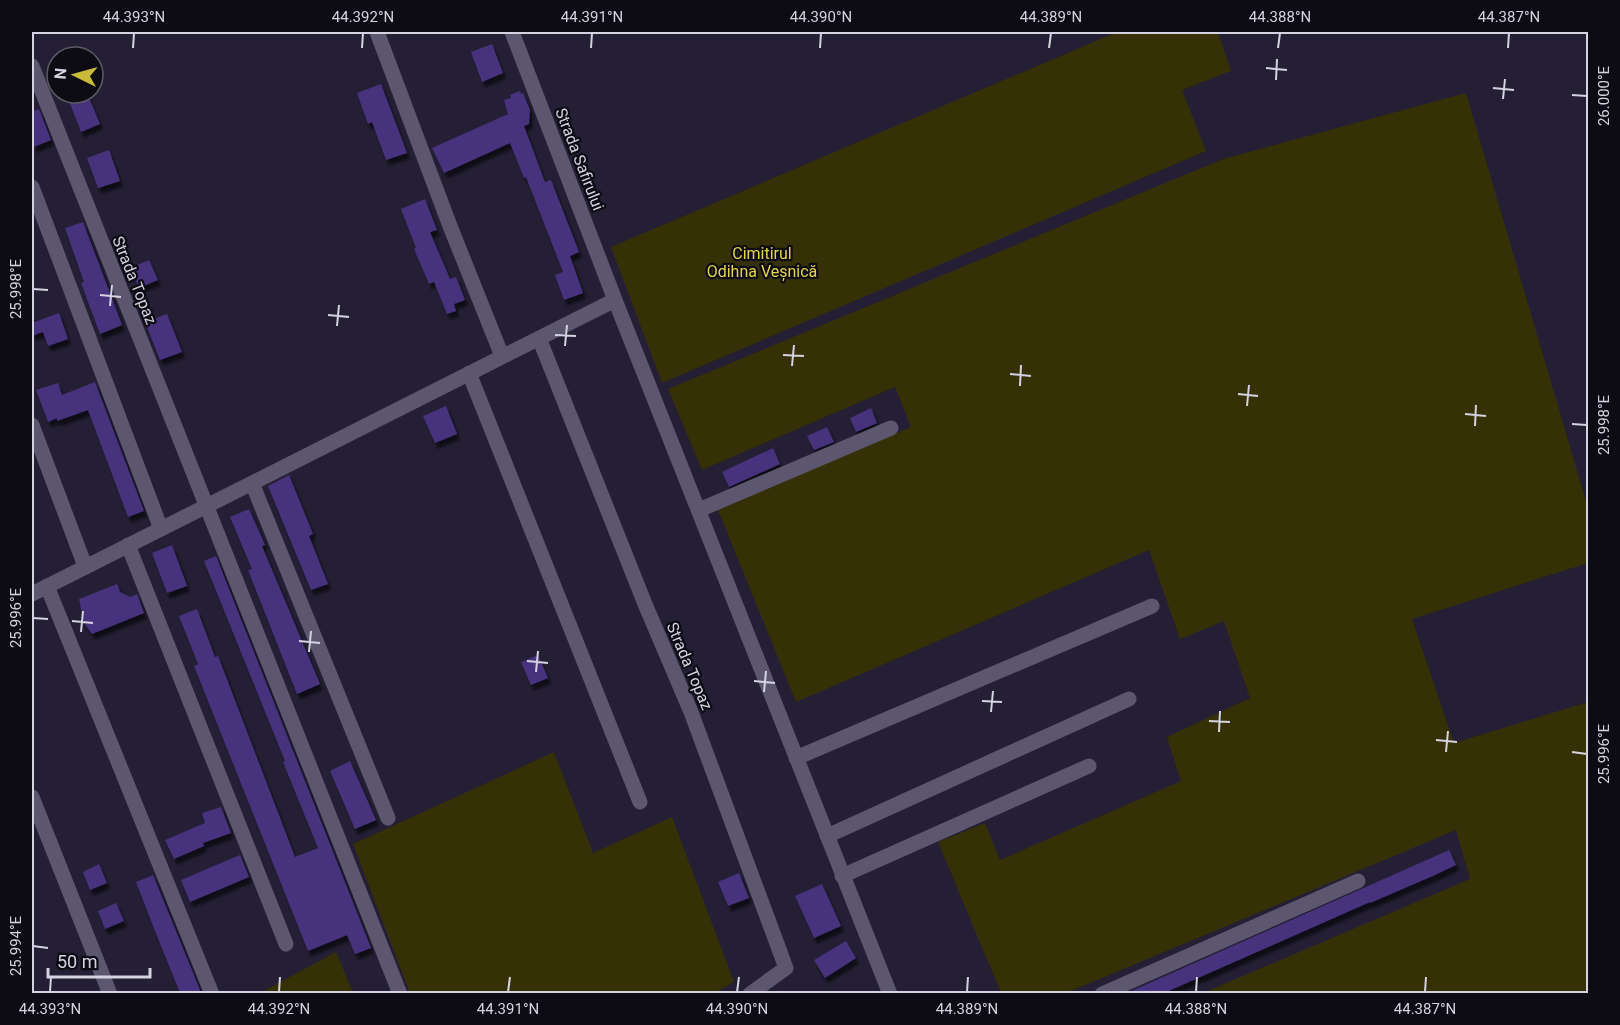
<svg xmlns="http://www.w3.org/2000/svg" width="1620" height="1025" viewBox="0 0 1620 1025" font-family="Roboto,sans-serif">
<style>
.green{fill:#353006}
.building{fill:#47317d;filter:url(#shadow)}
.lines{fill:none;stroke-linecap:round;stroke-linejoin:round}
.minor{stroke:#5c576f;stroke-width:15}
.ticks{fill:none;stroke:#d5d3e1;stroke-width:2}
.labels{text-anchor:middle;stroke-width:4.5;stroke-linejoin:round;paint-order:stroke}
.street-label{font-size:16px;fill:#d5d3e1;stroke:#0d0b14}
.park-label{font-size:16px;fill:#e5d44d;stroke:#0d0b14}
.neatline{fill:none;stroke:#d5d3e1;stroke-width:2}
.ticks-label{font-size:15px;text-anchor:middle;fill:#d5d3e1}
</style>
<defs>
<filter id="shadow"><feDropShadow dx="3" dy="5.5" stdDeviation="1.5" flood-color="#0009"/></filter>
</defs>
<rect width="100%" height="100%" fill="#241f34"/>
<path class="green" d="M1117,32H1218L1231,71L1182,90L1206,151L662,383L611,247Z
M1466,93L1588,508V563L1412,619L1454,743L1588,702V993H1203L1470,879L1456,830L1066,993H1001L938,842L985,823L1000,860L1181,781L1167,737L1250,698L1224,621L1180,639L1149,550L796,702L718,510L911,427L895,387L702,470L668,389L1223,159Z
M554,752L593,853L672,817L734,982L713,994L410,993L353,844Z
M336,952L353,993H260Z"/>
<path class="building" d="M492,44L503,73L482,82L471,52Z
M381,84L407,153L386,160L372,122L368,124L357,93Z
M520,91L521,94L523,93L530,110L529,124L524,126L545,182L551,180L579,252L570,256L583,293L564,300L555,275L563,272L526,177L524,178L510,143L444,173L432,148L508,114L504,100L511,98L510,95Z
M87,93L100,124L81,132L69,101Z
M39,109L51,140L34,147L32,140V112Z
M109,150L120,181L98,188L87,158Z
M425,199L437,230L430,232L450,279L456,277L465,300L454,304L456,311L447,314L434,282L429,284L414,249L416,248L401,209Z
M83,222L122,325L100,334L81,283L84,282L65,228Z
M149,260L158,280L139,288L130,268Z
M59,313L68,339L48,346L43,332L32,336V323Z
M167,314L182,352L160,360L145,322Z
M95,382L144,511L128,517L88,410L57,421V418L48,422L36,390L58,383L62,395Z
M446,406L457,434L435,443L423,416Z
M871,408L877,423L856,432L850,418Z
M827,427L834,442L814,450L807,436Z
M773,448L780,464L729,487L722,472Z
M289,475L313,534L309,536L328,584L311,590L268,486Z
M249,509L265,545L262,546L320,684L297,694L248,570L252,569L230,517Z
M172,545L187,586L167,593L152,553Z
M216,556L371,948L355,954L347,935L308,951L194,666L198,664L179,616L197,609L215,657L218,656L295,857L318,848L283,762L285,761L204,561Z
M117,584L120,592L130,597L137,594L144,613L92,634L84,623L79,599Z
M538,655L548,678L531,685L521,662Z
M350,761L376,820L355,829L330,771Z
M221,807L231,833L203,843L204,846L174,859L165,840L205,823L202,813Z
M1449,850L1456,865L1435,875L1370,903V902L1164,993H1127Z
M240,855L249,877L190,902L181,880Z
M99,864L107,883L90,890L83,872Z
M739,873L749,898L728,906L718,882Z
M153,875L194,975L201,993H180L155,931L136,882Z
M822,884L841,926L814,938L795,896Z
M116,903L124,921L105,929L98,911Z
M846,941L856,958L825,978L814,960Z"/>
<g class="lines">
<path class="minor" d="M377,32L450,226L502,356
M512,32L615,300L890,994
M32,66L400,994
M32,187L161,529
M539,338L645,604L691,712L786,968L750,994
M469,373L640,802
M32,425L85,566
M252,483L388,818
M699,510L891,428
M128,545L286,944
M47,586L212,994
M32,594L615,300
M796,758L1152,606
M32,797L110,994
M827,836L1129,699
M842,876L1089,766
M1102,994L1358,881"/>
</g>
<path class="ticks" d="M133,48L134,33M362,48L363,33M591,48L592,33M820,48L821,33M1049,48L1051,33M1278,48L1280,33M1508,48L1509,33M1266,68L1287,70M1276,80L1277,59M1493,88L1514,90M1572,95L1587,96M1503,99L1505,79M33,289L48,290M100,295L121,297M110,306L112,285M328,315L349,317M337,326L339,305M555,335L576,336M565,346L567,325M783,355L804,356M792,366L794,345M1010,374L1031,376M1020,386L1021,365M1238,394L1258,396M1247,406L1249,385M1465,414L1486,416M1572,424L1587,425M1475,426L1476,405M33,618L48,619M72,621L93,623M81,632L83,611M299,641L320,643M309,652L311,631M527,661L548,663M536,672L538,651M754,681L775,683M764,692L766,671M982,701L1002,702M991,712L993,691M1209,721L1230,722M1219,732L1220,711M1436,740L1457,742M1446,752L1448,731M1572,752L1587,754M33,946L48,948M50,992L51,977M279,992L280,977M508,992L510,977M737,992L739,977M967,992L968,977M1196,992L1197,977M1425,992L1426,977"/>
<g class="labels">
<g class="street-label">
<text transform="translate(580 159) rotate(69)" y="6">Strada Safirului</text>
<text transform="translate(135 280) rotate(68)" y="6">Strada Topaz</text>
<text transform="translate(690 666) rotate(67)" y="6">Strada Topaz</text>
</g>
<g class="park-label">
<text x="762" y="259">Cimitirul<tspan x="762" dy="18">Odihna Veșnică</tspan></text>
</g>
</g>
<rect width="1620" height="1025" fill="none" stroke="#0d0b14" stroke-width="66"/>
<g transform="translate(75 75) rotate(275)"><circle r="28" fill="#0d0b14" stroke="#5d5b66" stroke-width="1.5"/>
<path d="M0-4.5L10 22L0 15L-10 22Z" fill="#caba3a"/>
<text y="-9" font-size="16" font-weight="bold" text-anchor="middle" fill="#d5d3e1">N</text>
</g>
<path d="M48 968v9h102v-9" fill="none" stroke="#d5d3e1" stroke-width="3"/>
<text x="57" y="968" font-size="18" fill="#d5d3e1" stroke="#0d0b14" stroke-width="4.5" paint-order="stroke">50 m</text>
<rect x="33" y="33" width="1554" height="959" class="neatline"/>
<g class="ticks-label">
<text x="134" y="22">44.393°N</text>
<text x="363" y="22">44.392°N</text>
<text x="592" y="22">44.391°N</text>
<text x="821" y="22">44.390°N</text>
<text x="1051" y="22">44.389°N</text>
<text x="1280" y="22">44.388°N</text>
<text x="1509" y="22">44.387°N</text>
<text transform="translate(1604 96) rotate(-90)" y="5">26.000°E</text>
<text transform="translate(16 289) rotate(-90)" y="5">25.998°E</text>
<text transform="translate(1604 425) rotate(-90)" y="5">25.998°E</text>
<text transform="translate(16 618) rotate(-90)" y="5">25.996°E</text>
<text transform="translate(1604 754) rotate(-90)" y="5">25.996°E</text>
<text transform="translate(16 946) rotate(-90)" y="5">25.994°E</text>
<text x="50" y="1014">44.393°N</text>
<text x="279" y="1014">44.392°N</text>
<text x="508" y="1014">44.391°N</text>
<text x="737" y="1014">44.390°N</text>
<text x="967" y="1014">44.389°N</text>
<text x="1196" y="1014">44.388°N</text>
<text x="1425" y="1014">44.387°N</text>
</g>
</svg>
